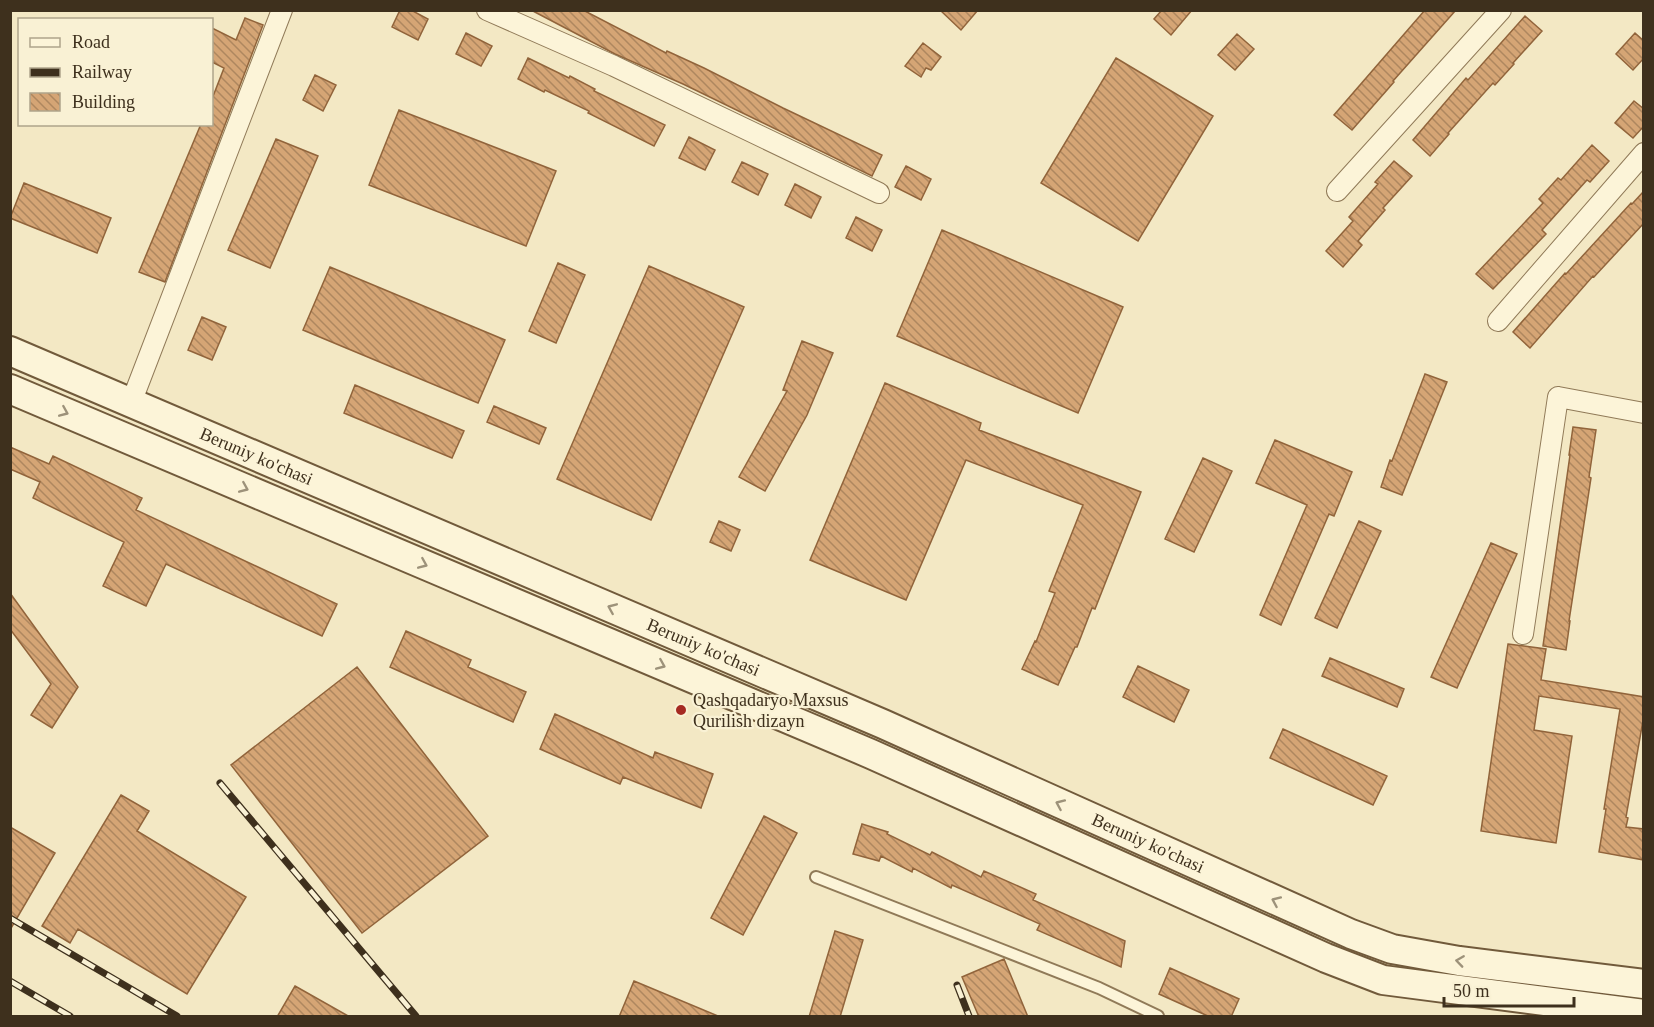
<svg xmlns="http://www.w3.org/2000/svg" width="1654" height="1027" viewBox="0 0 1654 1027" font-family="'Times New Roman',serif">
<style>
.building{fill:url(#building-back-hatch);stroke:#91643b;stroke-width:1.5}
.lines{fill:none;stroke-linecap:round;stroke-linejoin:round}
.lane-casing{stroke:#907a58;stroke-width:14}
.street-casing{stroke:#907a58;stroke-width:22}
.secondary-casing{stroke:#715a3b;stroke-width:32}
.lane{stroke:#fcf4d8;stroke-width:10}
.street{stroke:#fcf4d8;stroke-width:20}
.secondary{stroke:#fcf4d8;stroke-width:28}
.rail-casing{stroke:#3e301d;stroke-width:7}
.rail{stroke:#f9f1d4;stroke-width:4.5;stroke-dasharray:14;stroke-linecap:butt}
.oneway{stroke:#9d927a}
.poi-dot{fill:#a52a21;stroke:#f9f1d4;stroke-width:2}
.labels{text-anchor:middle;stroke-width:4.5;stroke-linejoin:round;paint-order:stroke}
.street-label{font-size:18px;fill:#3e301d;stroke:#f9f1d4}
.poi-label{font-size:18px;fill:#3e301d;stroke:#f9f1d4;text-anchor:start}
</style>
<defs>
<pattern id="building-back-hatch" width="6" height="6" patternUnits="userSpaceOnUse" patternTransform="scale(1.5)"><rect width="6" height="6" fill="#d5a575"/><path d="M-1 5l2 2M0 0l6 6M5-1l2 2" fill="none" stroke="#ae875f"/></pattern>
</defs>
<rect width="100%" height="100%" fill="#f3e8c4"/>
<path class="building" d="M400,10H411L428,19L418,40L392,27Z
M531,10H583L666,53L667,51L704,68L783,108L882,155L872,176L683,84L615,54Z
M940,10H978L961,30Z
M1162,10H1192L1171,35L1154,19Z
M1425,10H1456L1393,81L1394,82L1352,130L1334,115Z
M1525,16L1542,31L1513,63L1514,64L1495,85L1493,83L1448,133L1449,134L1430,156L1413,140L1466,78L1468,80Z
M245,18L263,25L165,282L139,272L201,124H212V99L224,68L212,62V28L236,40Z
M466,33L492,46L481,66L456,54Z
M1635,33L1644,41V58L1633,70L1616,54Z
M1237,34L1254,49L1235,70L1218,55Z
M923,43L941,57L931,70L926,68L921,77L905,66Z
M528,58L569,78L570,76L595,89L594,91L665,125L654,146L588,113L589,111L545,90L544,92L518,79Z
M1116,58L1213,116L1138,241L1041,183Z
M315,75L336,85L323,111L303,100Z
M1634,101L1644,109V126L1633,138L1615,123Z
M399,110L556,171L526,246L369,185Z
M689,137L715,150L705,170L679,158Z
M276,139L318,156L270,268L228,250Z
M1592,145L1609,161L1590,182L1587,180L1542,230L1546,234L1493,289L1476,274L1543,203L1539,199L1558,178L1561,180Z
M1394,161L1412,176L1383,208L1385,210L1358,241L1362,245L1343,267L1326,251L1353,221L1349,217L1378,184L1375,182Z
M742,162L768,174L758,195L732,182Z
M906,166L931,179L921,200L895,187Z
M24,183L111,218L97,253L10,218Z
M795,184L821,197L811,218L785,205Z
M1644,191V223L1594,277L1593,276L1530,348L1513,332L1565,273L1566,274L1631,203L1632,204Z
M856,217L882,230L872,251L846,238Z
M942,230L1123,307L1078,413L897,336Z
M558,263L585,275L556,343L529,331Z
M649,266L744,307L651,520L557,479Z
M330,267L505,340L478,403L303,330Z
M202,317L226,327L212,360L188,350Z
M802,341L833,353L807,415L765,491L739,477L787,391L783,390Z
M1425,374L1447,382L1402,495L1381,487L1390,460L1392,461Z
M885,383L981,423L979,430L1141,492L1095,609L1092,608L1077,647H1075L1058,685L1022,669L1035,641L1036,642L1055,593L1049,591L1083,505L966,460L906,600L810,560Z
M355,385L464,431L452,458L344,413Z
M494,406L546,428L539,444L487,422Z
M1573,427L1596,430L1589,477L1591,478L1569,621H1570L1566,650L1543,646L1570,455H1569Z
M1275,440L1352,472L1334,516L1329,514L1281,625L1260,615L1307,505L1256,483Z
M10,447L49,464L53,456L142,498L136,510L337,604L322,636L166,564L146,606L103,586L124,542L33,498L40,482L10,469Z
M1203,458L1232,471L1194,552L1165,539Z
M719,521L740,530L731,551L710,542Z
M1359,521L1381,531L1337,628L1315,618Z
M1491,543L1517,554L1457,688L1431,677Z
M10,593L78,687L52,728L31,715L51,684L10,629Z
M406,631L471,660L468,667L526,692L513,722L390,667Z
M1508,644L1546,649L1541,680L1644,697V715L1626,817L1628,818L1626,827L1644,829V860L1599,852L1606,809H1604L1620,709L1539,696L1534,730L1572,736L1556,843L1481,831Z
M1330,658L1404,689L1397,707L1322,676Z
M1138,666L1189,690L1174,722L1123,697Z
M357,667L488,836L362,933L231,765Z
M555,714L653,758L655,752L713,774L701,808L623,777L620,784L540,749Z
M1283,729L1387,776L1373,805L1270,758Z
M121,795L149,811L137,831L246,897L187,994L78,929L70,943L42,926Z
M764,816L797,833L743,935L711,918Z
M862,824L888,832L887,834L930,855L932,852L981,877L984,871L1036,894L1033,900L1125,941L1121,967L1037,930L1040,924L952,885L951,888L913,868L912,872L881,856L879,861L853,854Z
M10,827L55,853L10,930Z
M835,931L863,940L840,1017H809Z
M1004,959L1028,1017H979L962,977Z
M1170,968L1239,999L1231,1017H1210L1159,994Z
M634,981L718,1016V1017H619Z
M295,986L350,1017H277Z"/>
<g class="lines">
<defs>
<path id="lane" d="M816,877L1099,988L1158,1016"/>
<path id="street" d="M487,10L614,66L879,193
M1337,191L1501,10
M1498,321L1644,153
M131,403L282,10
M1523,634L1558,397L1644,413"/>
<g id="secondary">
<path id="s1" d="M10,351L883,724L1351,934L1392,949L1459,961L1644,984"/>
<path d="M10,389L871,754L1326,958L1383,980L1644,1014"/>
</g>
</defs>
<use href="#lane" class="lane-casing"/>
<use href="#street" class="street-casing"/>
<use href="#secondary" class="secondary-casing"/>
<use href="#lane" class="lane"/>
<use href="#street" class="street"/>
<use href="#secondary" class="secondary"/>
<defs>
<path id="rail" d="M220,783L416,1016
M10,918L177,1016
M10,981L70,1016
M957,985L969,1016"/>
</defs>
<use href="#rail" class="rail-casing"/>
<use href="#rail" class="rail"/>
</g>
<defs><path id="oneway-chevron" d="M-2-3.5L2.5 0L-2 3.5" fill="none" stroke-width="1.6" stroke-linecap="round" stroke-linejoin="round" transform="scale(1.5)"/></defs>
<g class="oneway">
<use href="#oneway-chevron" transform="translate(64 412) rotate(23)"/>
<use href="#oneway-chevron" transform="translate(244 488) rotate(23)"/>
<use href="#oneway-chevron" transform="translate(423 564) rotate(23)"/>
<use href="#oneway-chevron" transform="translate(612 608) rotate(-157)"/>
<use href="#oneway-chevron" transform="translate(661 665) rotate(23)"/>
<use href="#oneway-chevron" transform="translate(1060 804) rotate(-156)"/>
<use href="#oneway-chevron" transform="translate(1276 901) rotate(-156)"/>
<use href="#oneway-chevron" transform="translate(1460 961) rotate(-172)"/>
</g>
<circle class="poi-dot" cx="681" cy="710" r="6"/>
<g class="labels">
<g class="street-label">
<text dy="6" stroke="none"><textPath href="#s1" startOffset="268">Beruniy ko'chasi</textPath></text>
<text dy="6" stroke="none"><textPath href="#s1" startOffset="754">Beruniy ko'chasi</textPath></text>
<text dy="6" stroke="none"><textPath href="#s1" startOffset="1240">Beruniy ko'chasi</textPath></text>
</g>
<g class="poi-label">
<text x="693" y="706">Qashqadaryo Maxsus<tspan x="693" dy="21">Qurilish dizayn</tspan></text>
</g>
</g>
<rect width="1654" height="1027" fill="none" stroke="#3e301d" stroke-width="24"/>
<rect x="18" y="18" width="195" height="108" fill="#f9f1d4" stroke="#aea48b" stroke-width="1.5"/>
<rect x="30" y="38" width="30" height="9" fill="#fcf4d8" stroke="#aea48b" stroke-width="1.5"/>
<text x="72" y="48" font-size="18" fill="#3e301d">Road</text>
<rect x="30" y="68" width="30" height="9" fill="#3e301d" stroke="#aea48b" stroke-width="1.5"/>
<text x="72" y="78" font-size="18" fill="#3e301d">Railway</text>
<rect x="30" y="93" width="30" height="18" fill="url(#building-back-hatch)" stroke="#aea48b" stroke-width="1.5"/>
<text x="72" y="108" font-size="18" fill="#3e301d">Building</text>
<path d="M1444 997v9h130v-9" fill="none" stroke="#3e301d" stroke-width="3"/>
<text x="1453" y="997" font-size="18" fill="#3e301d" stroke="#f9f1d4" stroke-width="4.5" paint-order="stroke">50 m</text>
</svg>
